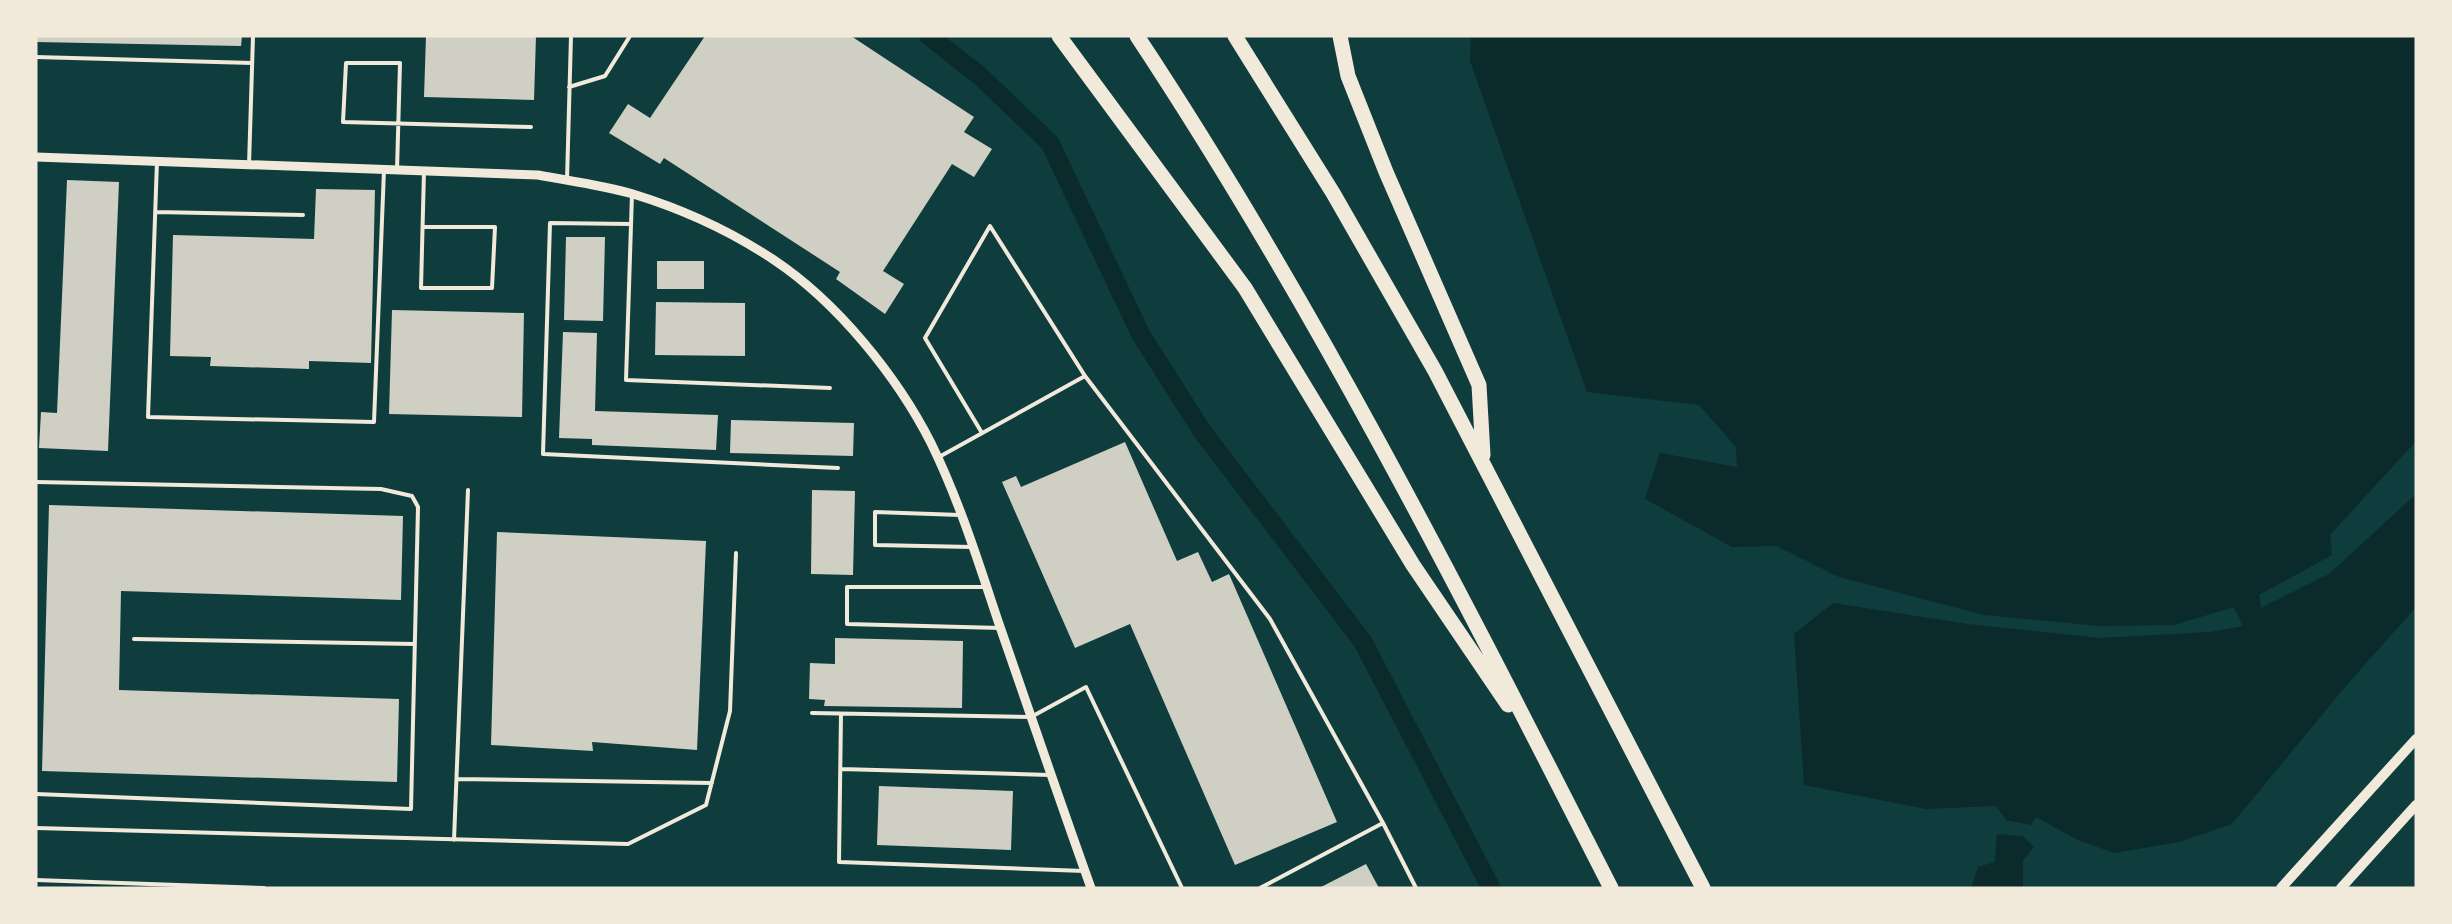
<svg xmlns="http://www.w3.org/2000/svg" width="2452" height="924" viewBox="0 0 2452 924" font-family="'Crimson Pro',serif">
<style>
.water{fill:#0a2a2b}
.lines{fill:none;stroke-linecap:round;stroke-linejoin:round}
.canal{stroke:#0a2a2b;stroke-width:19}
.building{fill:#cfcfc3}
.service{stroke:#f1e9da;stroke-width:4}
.tertiary{stroke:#f1e9da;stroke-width:9}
.secondary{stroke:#f1e9da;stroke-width:10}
.motorway{stroke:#f1e9da;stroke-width:15}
</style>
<rect width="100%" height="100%" fill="#0f3d3e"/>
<path class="water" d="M1471,36H2416V441L2330,535L2332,555L2259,595L2261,608L2329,574L2416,494V607L2345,687L2232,824L2179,842L2114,853L2078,840L2036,817L2031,825L2006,820L1996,806L1926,809L1804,785L1794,634L1833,603L1968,624L2100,638L2210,632L2243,626L2234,607L2174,625L2099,626L1984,615L1839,577L1777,546L1732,547L1645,499L1660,453L1737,467L1736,447L1699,405L1587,392L1470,61Z
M1997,834L2023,836L2034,847L2023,860V888H1971L1978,867L1995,862Z"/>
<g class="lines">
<path class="canal" d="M929,36L980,76L1050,143L1141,335L1202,431L1363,642L1491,888"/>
</g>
<path class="building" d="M36,36H242L241,46L36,42Z
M426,36H536L534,100L424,97Z
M705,36H851L974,117L964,132L992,149L974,177L952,164L883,271L904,284L885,314L836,279L840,272L664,158L660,164L609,133L628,104L650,118Z
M67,180L119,182L108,451L39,448L41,412L57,413Z
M316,189L375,190L371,363L309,361V369L210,366L211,357L170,356L173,235L314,239Z
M566,237H605L603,321L564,320Z
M657,261H704V289H657Z
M656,302L745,303V356L655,355Z
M392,310L524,313L522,417L389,414Z
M563,332L597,333L595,411L718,415L716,450L592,445V439L559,438Z
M731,420L854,423L853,456L730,453Z
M1125,442L1177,561L1198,552L1212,582L1229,574L1337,822L1235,865L1130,624L1075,648L1002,482L1016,476L1021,487Z
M812,490L855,491L853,575L811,574Z
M49,505L403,516L401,600L121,591L119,690L399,699L397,782L42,771Z
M497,532L706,541L697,750L592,742L593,751L491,745Z
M835,638L963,641L962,708L824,706L825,700L809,699L810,663L835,664Z
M879,786L1013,791L1011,850L877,845Z
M1366,864L1379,888H1319Z"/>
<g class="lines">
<path class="service" d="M36,57L252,63
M569,87L605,76L630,36
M157,161L148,417L374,422L384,170
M249,165L253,36
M397,170L400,63H346L343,122L531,127
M567,180L571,36
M632,194L626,380L830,388
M155,212L303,215
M631,224L550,223L543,454L838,468
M423,227H495L492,288H421L424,171
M1085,376L1270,619L1383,823L1416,888
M939,457L1085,376L990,226L925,338L982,433
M36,482L381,489L412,496L418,507L411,809L36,794
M960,515L875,512V545L972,547
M986,587H847V624L1001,628
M134,639L415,644
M812,713L1031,717L1086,687L1182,888
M841,714L839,862L1084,871
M841,769L1050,775
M457,779L712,783
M36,828L628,844L706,805L730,711L736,553
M454,840L468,490
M36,880L264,888
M1260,888L1383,823"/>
<path class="tertiary" d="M36,157L538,175C570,181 602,185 633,194C682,209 732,232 774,260C837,302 897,376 931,443C959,500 978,561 998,621C1029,710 1059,799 1091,888"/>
<path class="secondary" d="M2281,888L2416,739
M2341,888L2416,805"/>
<path class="motorway" d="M1059,36L1245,288L1413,565L1508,705
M1137,36C1317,308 1463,598 1611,888
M1235,36L1333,193L1435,371L1703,888
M1340,36L1348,76L1386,172L1479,385L1483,455"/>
</g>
<rect width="2452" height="924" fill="none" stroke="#f1e9da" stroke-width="75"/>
</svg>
